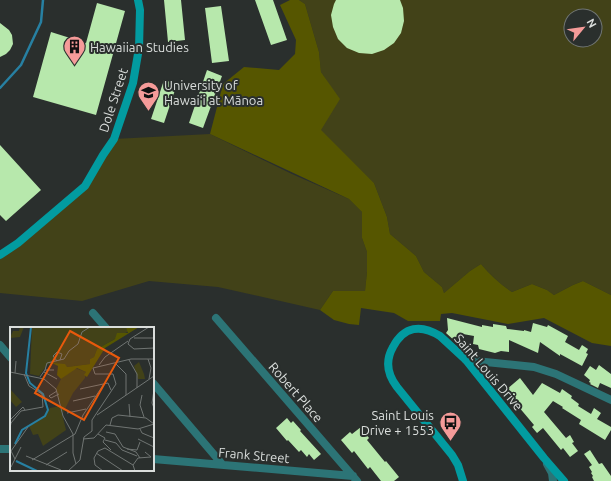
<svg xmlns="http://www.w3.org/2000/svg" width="611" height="481" viewBox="0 0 611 481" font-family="Ubuntu,sans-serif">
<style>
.green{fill:#424218;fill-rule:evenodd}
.forest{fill:#565600}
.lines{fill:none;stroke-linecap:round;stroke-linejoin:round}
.stream{stroke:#2780a2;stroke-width:2.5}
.building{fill:#b7e8ac}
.street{stroke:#2c7476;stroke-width:8}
.secondary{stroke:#029ba0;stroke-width:8}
.labels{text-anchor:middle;stroke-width:4;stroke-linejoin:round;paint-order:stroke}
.poi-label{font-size:13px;fill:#dadedc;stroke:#2a2f2d;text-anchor:start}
.street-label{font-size:13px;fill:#dadedc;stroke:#2a2f2d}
.inset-river{fill:none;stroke:#2780a2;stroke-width:2}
.inset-road{fill:none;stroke:#707573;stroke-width:1}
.view{fill:#e8590c;fill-opacity:0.15;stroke:#e8590c;stroke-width:2}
.inset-edge{fill:none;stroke:#dadedc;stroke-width:2}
</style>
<rect width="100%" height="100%" fill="#2a2f2d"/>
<path class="green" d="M299,0H611V295L583,281L573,285L554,295L547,290L532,284L512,292C500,284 490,275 481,264L470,271L444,293L442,287L424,272L416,256L390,234L387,217L374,183L320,130L339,99L321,72L319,52L305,4ZM571,16H595V40H571Z
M210,134L292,174L349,199L362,212V238L367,252V272L365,291H333L320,310L218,287L149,281L82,301L0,293V255L85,186L114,139Z"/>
<path class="forest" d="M290,0H299L305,4L319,52L321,72L340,99L321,130L374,183L387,217L390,234L416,256L424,272L442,287L444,293L470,271L481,264C490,275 500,284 512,292L532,284L547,290L554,295L573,285L583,281L611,295V346L592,343L544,318L508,324L452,313L441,314L440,321H408L394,313L361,308L359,325L349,324L334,320L320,310L333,291H365L367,272V252L362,238V212L349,199L210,134L223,84L244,67L279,70L295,54L296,40L280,5Z"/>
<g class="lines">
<path class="stream" d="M0,88L21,65L41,22L43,0"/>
</g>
<path class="building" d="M164,0H181L185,40L168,42Z
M255,0H273L287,40L271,45Z
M336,0H400L403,8L404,21L401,33L394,43L384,50L372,54L359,53L347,48L338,39L333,27L331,15L334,4Z
M97,3L125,11L96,115L33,97L51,32L86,43Z
M221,6L229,61L212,63L205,8Z
M0,23L9,30L12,35L13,44L10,50L6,54L0,57Z
M207,70L222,76L203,128L189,123Z
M164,80L177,84L164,123L151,119Z
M0,145L41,190L6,221L0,215Z
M447,318L482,327V325L493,327V324L506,326L507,329L524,331V330L531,332L533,323L547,327L548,325L568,336L565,342L579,350L582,345L588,349L586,353L588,354L582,366L560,354V356L540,342L538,353L509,340V352L501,351L495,353L479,349L478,345L473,344L474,336L463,334L456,342L446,333L448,330Z
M599,365L611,374V388L600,383L598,388L590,384L591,383L589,382L590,380L584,375L590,366L596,370Z
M520,378L533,395L542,383L560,393L562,389L572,396L571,398L579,404L578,406L591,414L594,408L601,413L597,419L611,427V430L605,440L579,424L581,420L562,408L563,407L553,401L544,412L566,438L570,435L574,442L572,443L578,451L570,457L563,448L561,450L543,428L537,433L532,427L534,425L518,406L519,405L507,389Z
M287,418L291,423L293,421L301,430L300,431L321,454L314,460L309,454L307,457L301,450L299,452L288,440L287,441L276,428Z
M361,427L369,438L367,440L385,462L386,461L399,477L394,481H381L370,467L368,469L354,451L352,453L341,440L350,432L352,434Z
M590,450L599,464L602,463L611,476V481H594L592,477L593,476L591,473L592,472L589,467L592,465L584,454Z"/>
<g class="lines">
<path class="street" d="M93,313L106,328
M216,318L357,481
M0,345L11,358
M466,360L534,367L556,374L611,400
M153,383L222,464
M0,449H11
M153,459L353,476
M547,464L552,473L553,481"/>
<path class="secondary" d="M0,255L18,243L85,186L103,155L114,139L133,83L139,48L140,10L138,0
M463,481L458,465L452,455L397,387C387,374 385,361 393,347C404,326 421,324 440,336L466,360L544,458L564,481"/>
</g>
<defs>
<symbol id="building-pin" viewBox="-11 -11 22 30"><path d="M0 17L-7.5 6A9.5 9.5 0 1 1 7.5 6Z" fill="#f59b99" stroke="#2a2f2d"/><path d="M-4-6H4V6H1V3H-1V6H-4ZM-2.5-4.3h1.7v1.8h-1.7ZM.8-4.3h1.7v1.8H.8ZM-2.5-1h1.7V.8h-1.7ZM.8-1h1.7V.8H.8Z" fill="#111"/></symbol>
<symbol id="university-pin" viewBox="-11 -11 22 30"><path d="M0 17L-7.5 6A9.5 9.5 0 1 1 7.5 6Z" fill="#f59b99" stroke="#2a2f2d"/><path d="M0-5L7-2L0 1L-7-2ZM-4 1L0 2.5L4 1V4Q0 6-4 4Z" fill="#111"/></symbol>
<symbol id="bus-pin" viewBox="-11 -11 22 30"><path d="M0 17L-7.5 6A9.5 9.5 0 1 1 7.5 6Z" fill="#f59b99" stroke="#2a2f2d"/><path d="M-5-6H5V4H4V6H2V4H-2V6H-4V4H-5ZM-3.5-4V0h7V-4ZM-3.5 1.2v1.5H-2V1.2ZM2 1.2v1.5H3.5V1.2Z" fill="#111"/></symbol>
</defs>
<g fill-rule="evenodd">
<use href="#building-pin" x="62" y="34" width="25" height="34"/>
<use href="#university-pin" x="136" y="80" width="25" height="34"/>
<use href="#bus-pin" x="438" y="410" width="25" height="34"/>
</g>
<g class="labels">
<g class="poi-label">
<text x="90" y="52">Hawaiian Studies</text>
<text x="164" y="90">University of<tspan x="164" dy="15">Hawaiʻi at Mānoa</tspan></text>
<text x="434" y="420" text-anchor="end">Saint Louis<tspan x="434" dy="15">Drive + 1553</tspan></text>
</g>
<g class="street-label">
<text transform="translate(113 100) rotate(-72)" y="5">Dole Street</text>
<text transform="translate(489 372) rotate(49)" y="5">Saint Louis Drive</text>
<text transform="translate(296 392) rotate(49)" y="5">Robert Place</text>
<text transform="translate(254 455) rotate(5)" y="5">Frank Street</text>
</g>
</g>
<g transform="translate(10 327)">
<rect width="144" height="144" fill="#2a2f2d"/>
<path d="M10,0H14L10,10L0,11L3,4H9ZM22,0H116L119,4L87,22L84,30L80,32V37L57,40L42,36L37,38L29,49L20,47ZM129,35L134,47L135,52H128L124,39ZM65,41L76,45L75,51L63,66L53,86L46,62L51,52ZM0,62L12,75L6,80L0,73ZM50,79L56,103L33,119L28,107L23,108L19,99L35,90L40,81Z" fill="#424218"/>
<path d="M116,0H129L95,21L77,50L74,48L76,45L67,41L51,52L47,48L48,39L42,36L55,37L57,40L80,37V32L84,30L87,22L105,12L107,6H118Z" fill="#565600"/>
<path class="inset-river" d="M5,117L12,103L35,89L38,83L33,67L20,56L16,46L21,0M6,134L27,144"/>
<path class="inset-road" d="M139,0L120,12L118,17L124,22L144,21M124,11H144M138,32L141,41L139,52M119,33L127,47V61M47,34L43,29L47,25L52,27L50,33M105,36L116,47V68M89,38L95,30L118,14M35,43L37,36L54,32L59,24L68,17L72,5L80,0M0,45L34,52L46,62L53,89L63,107V126L66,137M34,45L47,52M5,46L6,34M30,50L35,43H44M70,62L98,56L101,63M144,63L142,76L144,81M47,64L39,69L41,71L49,67M132,68L130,78L134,90M63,74L85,69M119,77L120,90M57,86L76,82M87,88L144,49M0,93L13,80L15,83M100,98L102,91L108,88L136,91L144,97M0,101L1,96L11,84L33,80L32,67L19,59L14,47M130,102L132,106L144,111M96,105L105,107L113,120M88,107L95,111L93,115L101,123M73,112L84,111L96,98L128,102L144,97M128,112L144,120M95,113L106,116L112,123L127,129M113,120L126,125L130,131M117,122L127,123L130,115M86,126L113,144M16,129L51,143M5,132L11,120M22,133L65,107L73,88L94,57M36,138L57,125M123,138L128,131L141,130L135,125M1,140L5,132L1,124L18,100M58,144L70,133L74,110L82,104V93L106,57L103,47H85L83,41L121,32H144M93,144L85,138L84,131L88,124L95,121L123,138L125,144"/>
<path class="view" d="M60,4L109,31L74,93L25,66Z"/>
<rect width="144" height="144" class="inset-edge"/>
</g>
<g transform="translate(583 28) rotate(61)"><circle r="19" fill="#2a2f2d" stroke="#707573"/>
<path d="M0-3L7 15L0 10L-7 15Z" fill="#f59b99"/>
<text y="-6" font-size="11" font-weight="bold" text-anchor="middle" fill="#dadedc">N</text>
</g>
</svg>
